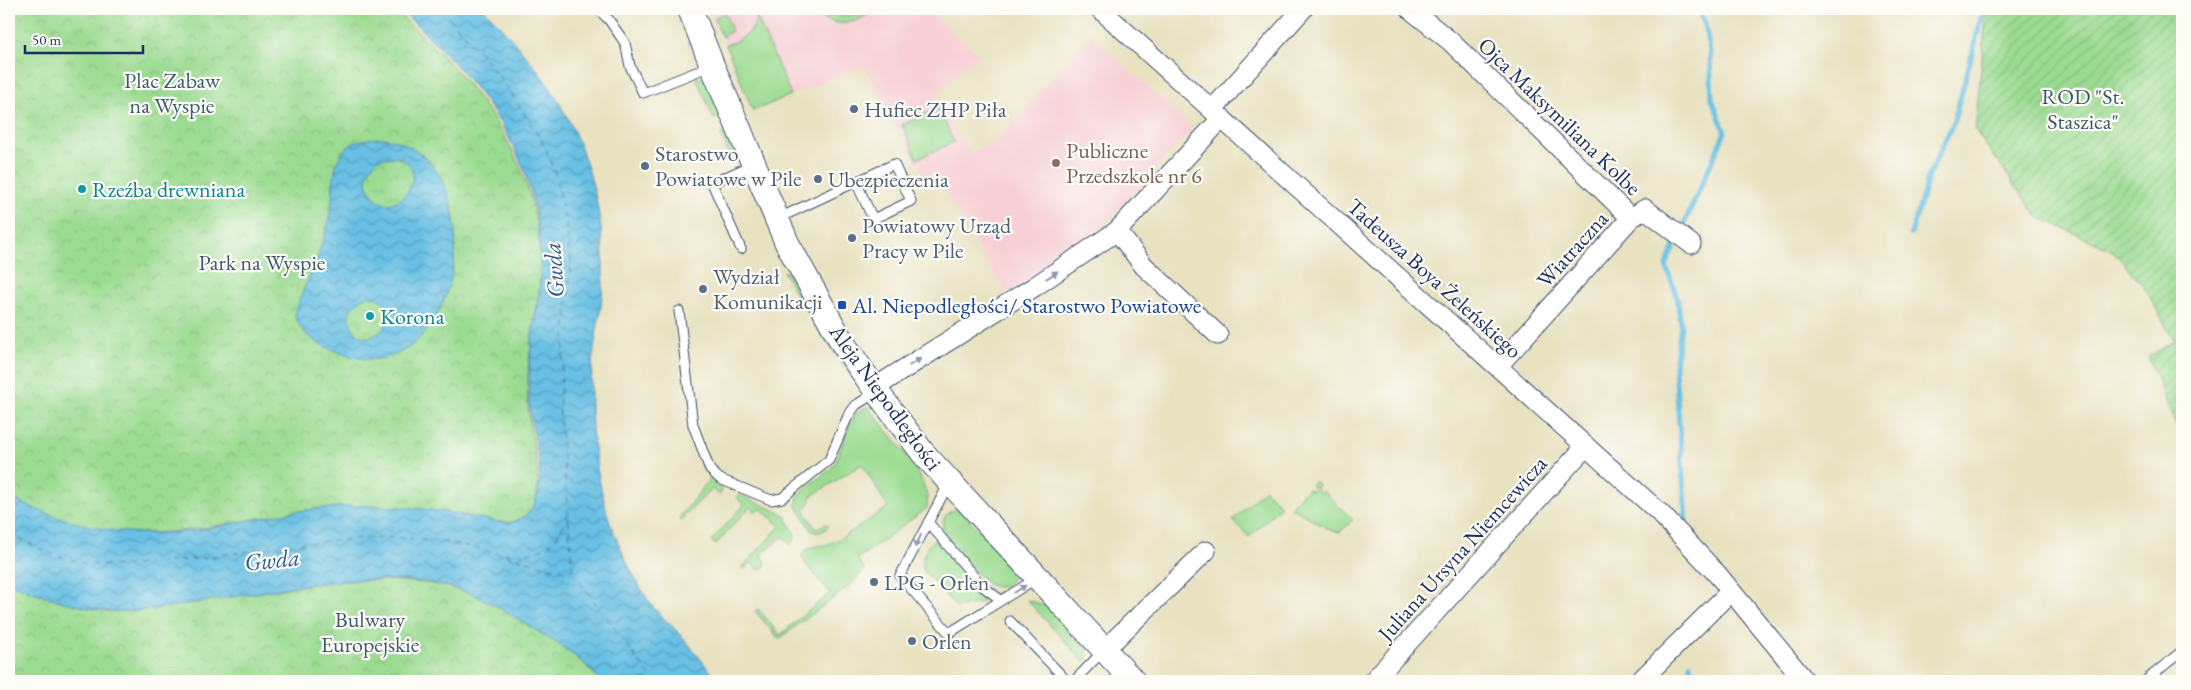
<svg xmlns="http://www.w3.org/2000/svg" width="2191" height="690" viewBox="0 0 2191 690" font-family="'EB Garamond',serif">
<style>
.built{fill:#f7cfd5}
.grass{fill:#9bdb91;stroke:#5b8578}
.park{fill:url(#park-crowns);stroke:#5b8578}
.garden{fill:url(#garden-furrows);stroke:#5b8578}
.water{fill:url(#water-waves);stroke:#4178a1;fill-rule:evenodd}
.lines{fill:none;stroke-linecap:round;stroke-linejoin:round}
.stream{stroke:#67c0e4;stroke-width:5}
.ferry{stroke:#325a86;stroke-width:1;stroke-dasharray:6 5;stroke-linecap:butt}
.service-casing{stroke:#3a4a6d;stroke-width:11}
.minor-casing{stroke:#3a4a6d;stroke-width:21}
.tertiary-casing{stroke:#3a4a6d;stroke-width:26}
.service{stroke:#fff;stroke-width:9}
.minor{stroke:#fff;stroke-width:19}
.tertiary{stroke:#fff;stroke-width:24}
.oneway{fill:#8d97ae}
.service-dot{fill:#5c6f8a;stroke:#fdfcf7;stroke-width:2}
.education-dot{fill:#8d6e63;stroke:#fdfcf7;stroke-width:2}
.culture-dot{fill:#0f9aa8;stroke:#fdfcf7;stroke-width:2}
.transit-dot{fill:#1a4fb4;stroke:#fdfcf7;stroke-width:2}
.labels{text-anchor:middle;stroke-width:4.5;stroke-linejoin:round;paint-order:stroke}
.park-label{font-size:22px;fill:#3b5a6b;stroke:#fdfcf7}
.service-label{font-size:22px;fill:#4e5e75;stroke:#fdfcf7;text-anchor:start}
.street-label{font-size:22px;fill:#1b2f5e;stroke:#fdfcf7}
.education-label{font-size:22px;fill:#785e54;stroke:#fdfcf7;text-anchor:start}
.culture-label{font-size:22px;fill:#0d838f;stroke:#fdfcf7;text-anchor:start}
.transit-label{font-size:22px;fill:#164399;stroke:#fdfcf7;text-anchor:start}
.water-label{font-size:24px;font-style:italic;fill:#325a86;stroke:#fdfcf7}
</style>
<defs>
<pattern id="park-crowns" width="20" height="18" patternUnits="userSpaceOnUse" patternTransform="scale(1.25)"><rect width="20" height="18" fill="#9bdb91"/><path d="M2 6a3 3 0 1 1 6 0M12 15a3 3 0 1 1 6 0" fill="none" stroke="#85bc7f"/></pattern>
<pattern id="garden-furrows" width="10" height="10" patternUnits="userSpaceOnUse" patternTransform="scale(1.25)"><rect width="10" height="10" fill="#9bdb91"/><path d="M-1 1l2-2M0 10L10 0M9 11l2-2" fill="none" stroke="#85bc7f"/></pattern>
<pattern id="water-waves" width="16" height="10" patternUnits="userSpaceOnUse" patternTransform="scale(1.25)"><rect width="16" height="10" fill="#67c0e4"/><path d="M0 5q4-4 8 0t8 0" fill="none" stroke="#549cbc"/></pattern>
</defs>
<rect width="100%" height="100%" fill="#fdfcf7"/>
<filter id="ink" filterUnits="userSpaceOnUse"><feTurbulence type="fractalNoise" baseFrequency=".02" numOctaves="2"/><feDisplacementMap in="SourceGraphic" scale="10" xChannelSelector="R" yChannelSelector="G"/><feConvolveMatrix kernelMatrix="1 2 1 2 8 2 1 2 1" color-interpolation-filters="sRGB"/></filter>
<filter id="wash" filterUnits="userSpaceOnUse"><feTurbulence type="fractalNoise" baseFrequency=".0096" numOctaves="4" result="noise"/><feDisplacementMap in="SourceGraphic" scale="20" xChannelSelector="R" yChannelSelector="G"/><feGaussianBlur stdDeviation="1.12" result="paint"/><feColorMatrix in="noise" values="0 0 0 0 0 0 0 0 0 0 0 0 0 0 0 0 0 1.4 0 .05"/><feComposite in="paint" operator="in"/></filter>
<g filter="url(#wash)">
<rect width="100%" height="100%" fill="#e8e2c1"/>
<path class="built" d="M711,9H925L979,54L935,96L970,154L996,141L1090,35L1193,128L1090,240L1008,295L966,228L935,172L925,177L864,66L753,111Z"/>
<path class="grass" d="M812,9C825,9 831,16 843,16C855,16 860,9 874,9C856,27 830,29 812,9Z
M725,13L732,31L722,37L714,18Z
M756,15L791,95L753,111L726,45C741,39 755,34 756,15Z
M696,77L707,80L722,116L714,119Z
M938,108L954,142L917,159L902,125Z
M729,131L741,161L733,164L721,134Z
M783,271L793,276L852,375L850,376L801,303Z
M868,407C886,431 933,478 927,508L857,559L865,570L849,586L779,639L755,611L758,609L780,635L830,593L804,561L802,555C810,544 820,547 831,543C849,535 871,518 888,507L862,464L810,497L811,502L804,510L816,529L825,524L828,525V527C823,533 817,534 811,530L796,505C798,485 825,479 835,463C844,448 847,411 868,407Z
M710,479L721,487L722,491L720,495L712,489L681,520L679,518Z
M1315,481L1318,485L1316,488L1321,493L1324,491L1353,520L1340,532L1332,531L1290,507L1308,488L1311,491L1314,487L1311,485Z
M1265,489L1281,506L1249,537L1233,520Z
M740,495L785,515L796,537L791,545L783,536L761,555L766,562L763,569H757L752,563L743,569L742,568L780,526L761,509L756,512L750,507L715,545L711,541L744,505L736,497Z
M956,510L962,512L1012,566L1013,578L1006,586C1000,588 993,587 987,583C979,578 947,539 944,531C940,521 946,511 956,510Z
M935,540L984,596L983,602L957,608L924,571C920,560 925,545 935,540Z
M1027,600L1049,607L1087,647V657L1084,662Z"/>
<path class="park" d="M9,9H393C446,55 500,112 524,178C537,212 543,255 539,290C534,330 525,367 528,407C529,434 545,480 534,505C530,516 518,521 508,523C494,522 481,518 467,516C435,510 401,506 369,506C282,505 199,540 113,532C76,529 41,512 9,497Z
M368,580C407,581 451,582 485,599C501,607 516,619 532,627C558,643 581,658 601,681H9V582L106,611H138L327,582Z"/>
<path class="garden" d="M1989,9H2182V431L2177,428L2148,357L2174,341L2145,288L2113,251L2037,216L1975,130L1986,17Z"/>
<path class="water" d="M399,9H484C512,39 541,70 561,106C593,162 608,232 602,296C600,321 593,345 592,370C588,418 595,470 608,516C616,542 637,586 653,607C661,617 672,625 680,634C693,649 705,665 718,681H601C578,654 556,643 526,624C506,612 486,598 463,591C382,565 282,589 201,602C169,607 138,613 107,611C79,608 34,594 9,582V497C70,527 135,541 204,529C258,519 312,505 369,506C401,506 435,510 467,516C481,518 494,522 508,523C524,520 534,510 538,494C545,463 530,430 529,400C529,379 529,357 532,336C534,319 540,301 540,284C542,248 538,210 526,176C503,110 449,54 399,9Z
M383,138C504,155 461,398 344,354C320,345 307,341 295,317C298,297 308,282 315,264C321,247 327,230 330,213C334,195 331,168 342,153C352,140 367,138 383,138ZM394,157C440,165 389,236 368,186C364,175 371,166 378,159ZM368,296C415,304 374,353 356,332C341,314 352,304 368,296Z"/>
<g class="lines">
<path class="stream" d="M1681,231L1725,132L1712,99L1710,52L1705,24L1697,9
M1911,234L1929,175L1954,121L1984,9
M1677,239L1666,265L1677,297L1681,325L1675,367L1686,521
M1690,681V664"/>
<path class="ferry" d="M441,9L472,43L503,81L545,146L555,173L564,213L571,262L559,408L573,573L654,681
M9,534C29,543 50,555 71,560C108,570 147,564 184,560C254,552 324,537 395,538C456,539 513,558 572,573
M505,553C538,556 558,547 567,514"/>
</g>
</g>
<g filter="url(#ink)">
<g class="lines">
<defs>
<path id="service" d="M598,9L609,20L625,43L630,66L643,93L711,66
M779,218L894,164L911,201L873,219L856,182
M741,249L712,183L752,165
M679,311L693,425L710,470L720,479L771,500L782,498L829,460L848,416L856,405L877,392
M949,483L900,576L949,633L1037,578
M928,522L982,586L1001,600
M1010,621L1067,681
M1077,678L1104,650
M2145,681L2182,651"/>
<path id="minor" d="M1100,9L1660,513L1718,575L1805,681
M1410,9L1450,41L1631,218
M1212,110L1303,9
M1117,231L1144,266L1218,335
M1498,366L1631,218L1645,209L1691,244
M874,388L1034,287L1117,231L1222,118
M1104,650L1206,551
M1373,681L1586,446
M1640,681L1731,591"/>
<path id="tertiary" d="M690,9L712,65L787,243L842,342L877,392L923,453L1133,681"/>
</defs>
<use href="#service" class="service-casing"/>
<use href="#minor" class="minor-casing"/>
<use href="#tertiary" class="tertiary-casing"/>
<use href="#service" class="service"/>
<use href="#minor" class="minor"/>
<use href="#tertiary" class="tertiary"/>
</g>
<defs><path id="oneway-solid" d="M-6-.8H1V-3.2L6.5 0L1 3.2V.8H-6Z" transform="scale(1.25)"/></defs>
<g class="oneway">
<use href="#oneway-solid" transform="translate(1052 275) rotate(-33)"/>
<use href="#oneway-solid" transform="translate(915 362) rotate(-32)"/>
<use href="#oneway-solid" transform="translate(918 541) rotate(117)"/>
<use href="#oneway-solid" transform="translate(1020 589) rotate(-32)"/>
</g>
</g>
<g class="service-dot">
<circle cx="854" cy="109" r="5"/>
<circle cx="645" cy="166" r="5"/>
<circle cx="818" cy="179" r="5"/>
<circle cx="852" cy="238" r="5"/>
<circle cx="703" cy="289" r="5"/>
<circle cx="874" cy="582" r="5"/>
<circle cx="912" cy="641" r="5"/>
</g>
<circle class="education-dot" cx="1056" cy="163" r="5"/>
<g class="culture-dot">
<circle cx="82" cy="189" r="5"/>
<circle cx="370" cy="316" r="5"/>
</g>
<rect class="transit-dot" x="837" y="300" width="10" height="10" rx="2.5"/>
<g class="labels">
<g class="park-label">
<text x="172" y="88">Plac Zabaw<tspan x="172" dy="25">na Wyspie</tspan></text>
<text x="2083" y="104">ROD "St.<tspan x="2083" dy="25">Staszica"</tspan></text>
<text x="262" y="270">Park na Wyspie</text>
<text x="370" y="627">Bulwary<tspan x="370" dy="25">Europejskie</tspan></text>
</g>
<g class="service-label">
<text x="864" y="117">Hufiec ZHP Piła</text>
<text x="655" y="161">Starostwo<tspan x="655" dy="25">Powiatowe w Pile</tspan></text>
<text x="828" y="187">Ubezpieczenia</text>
<text x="862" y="233">Powiatowy Urząd<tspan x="862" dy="25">Pracy w Pile</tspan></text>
<text x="713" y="284">Wydział<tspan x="713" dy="25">Komunikacji</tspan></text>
<text x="884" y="590">LPG - Orlen</text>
<text x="922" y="649">Orlen</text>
</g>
<g class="street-label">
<text transform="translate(1560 116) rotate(44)" y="8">Ojca Maksymiliana Kolbe</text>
<text transform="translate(1572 249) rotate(-48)" y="8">Wiatraczna</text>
<text transform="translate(1435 278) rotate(42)" y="8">Tadeusza Boya Żeleńskiego</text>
<text transform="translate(886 397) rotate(54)" y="8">Aleja Niepodległości</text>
<text transform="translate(1462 548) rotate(-48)" y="8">Juliana Ursyna Niemcewicza</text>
</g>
<g class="education-label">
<text x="1066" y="158">Publiczne<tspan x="1066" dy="25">Przedszkole nr 6</tspan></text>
</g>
<g class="culture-label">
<text x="92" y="197">Rzeźba drewniana</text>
<text x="380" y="324">Korona</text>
</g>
<g class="transit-label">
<text x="852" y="313">Al. Niepodległości/ Starostwo Powiatowe</text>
</g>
<g class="water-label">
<text transform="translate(554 270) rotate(-94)" y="8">Gwda</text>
<text transform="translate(272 560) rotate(-6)" y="8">Gwda</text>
</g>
</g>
<rect width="2191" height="690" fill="none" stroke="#fdfcf7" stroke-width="30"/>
<path d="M25 45v8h118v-8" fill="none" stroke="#1b2f5e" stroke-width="2.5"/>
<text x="32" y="45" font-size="15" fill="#1b2f5e" stroke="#fdfcf7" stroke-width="4" paint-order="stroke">50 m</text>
</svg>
